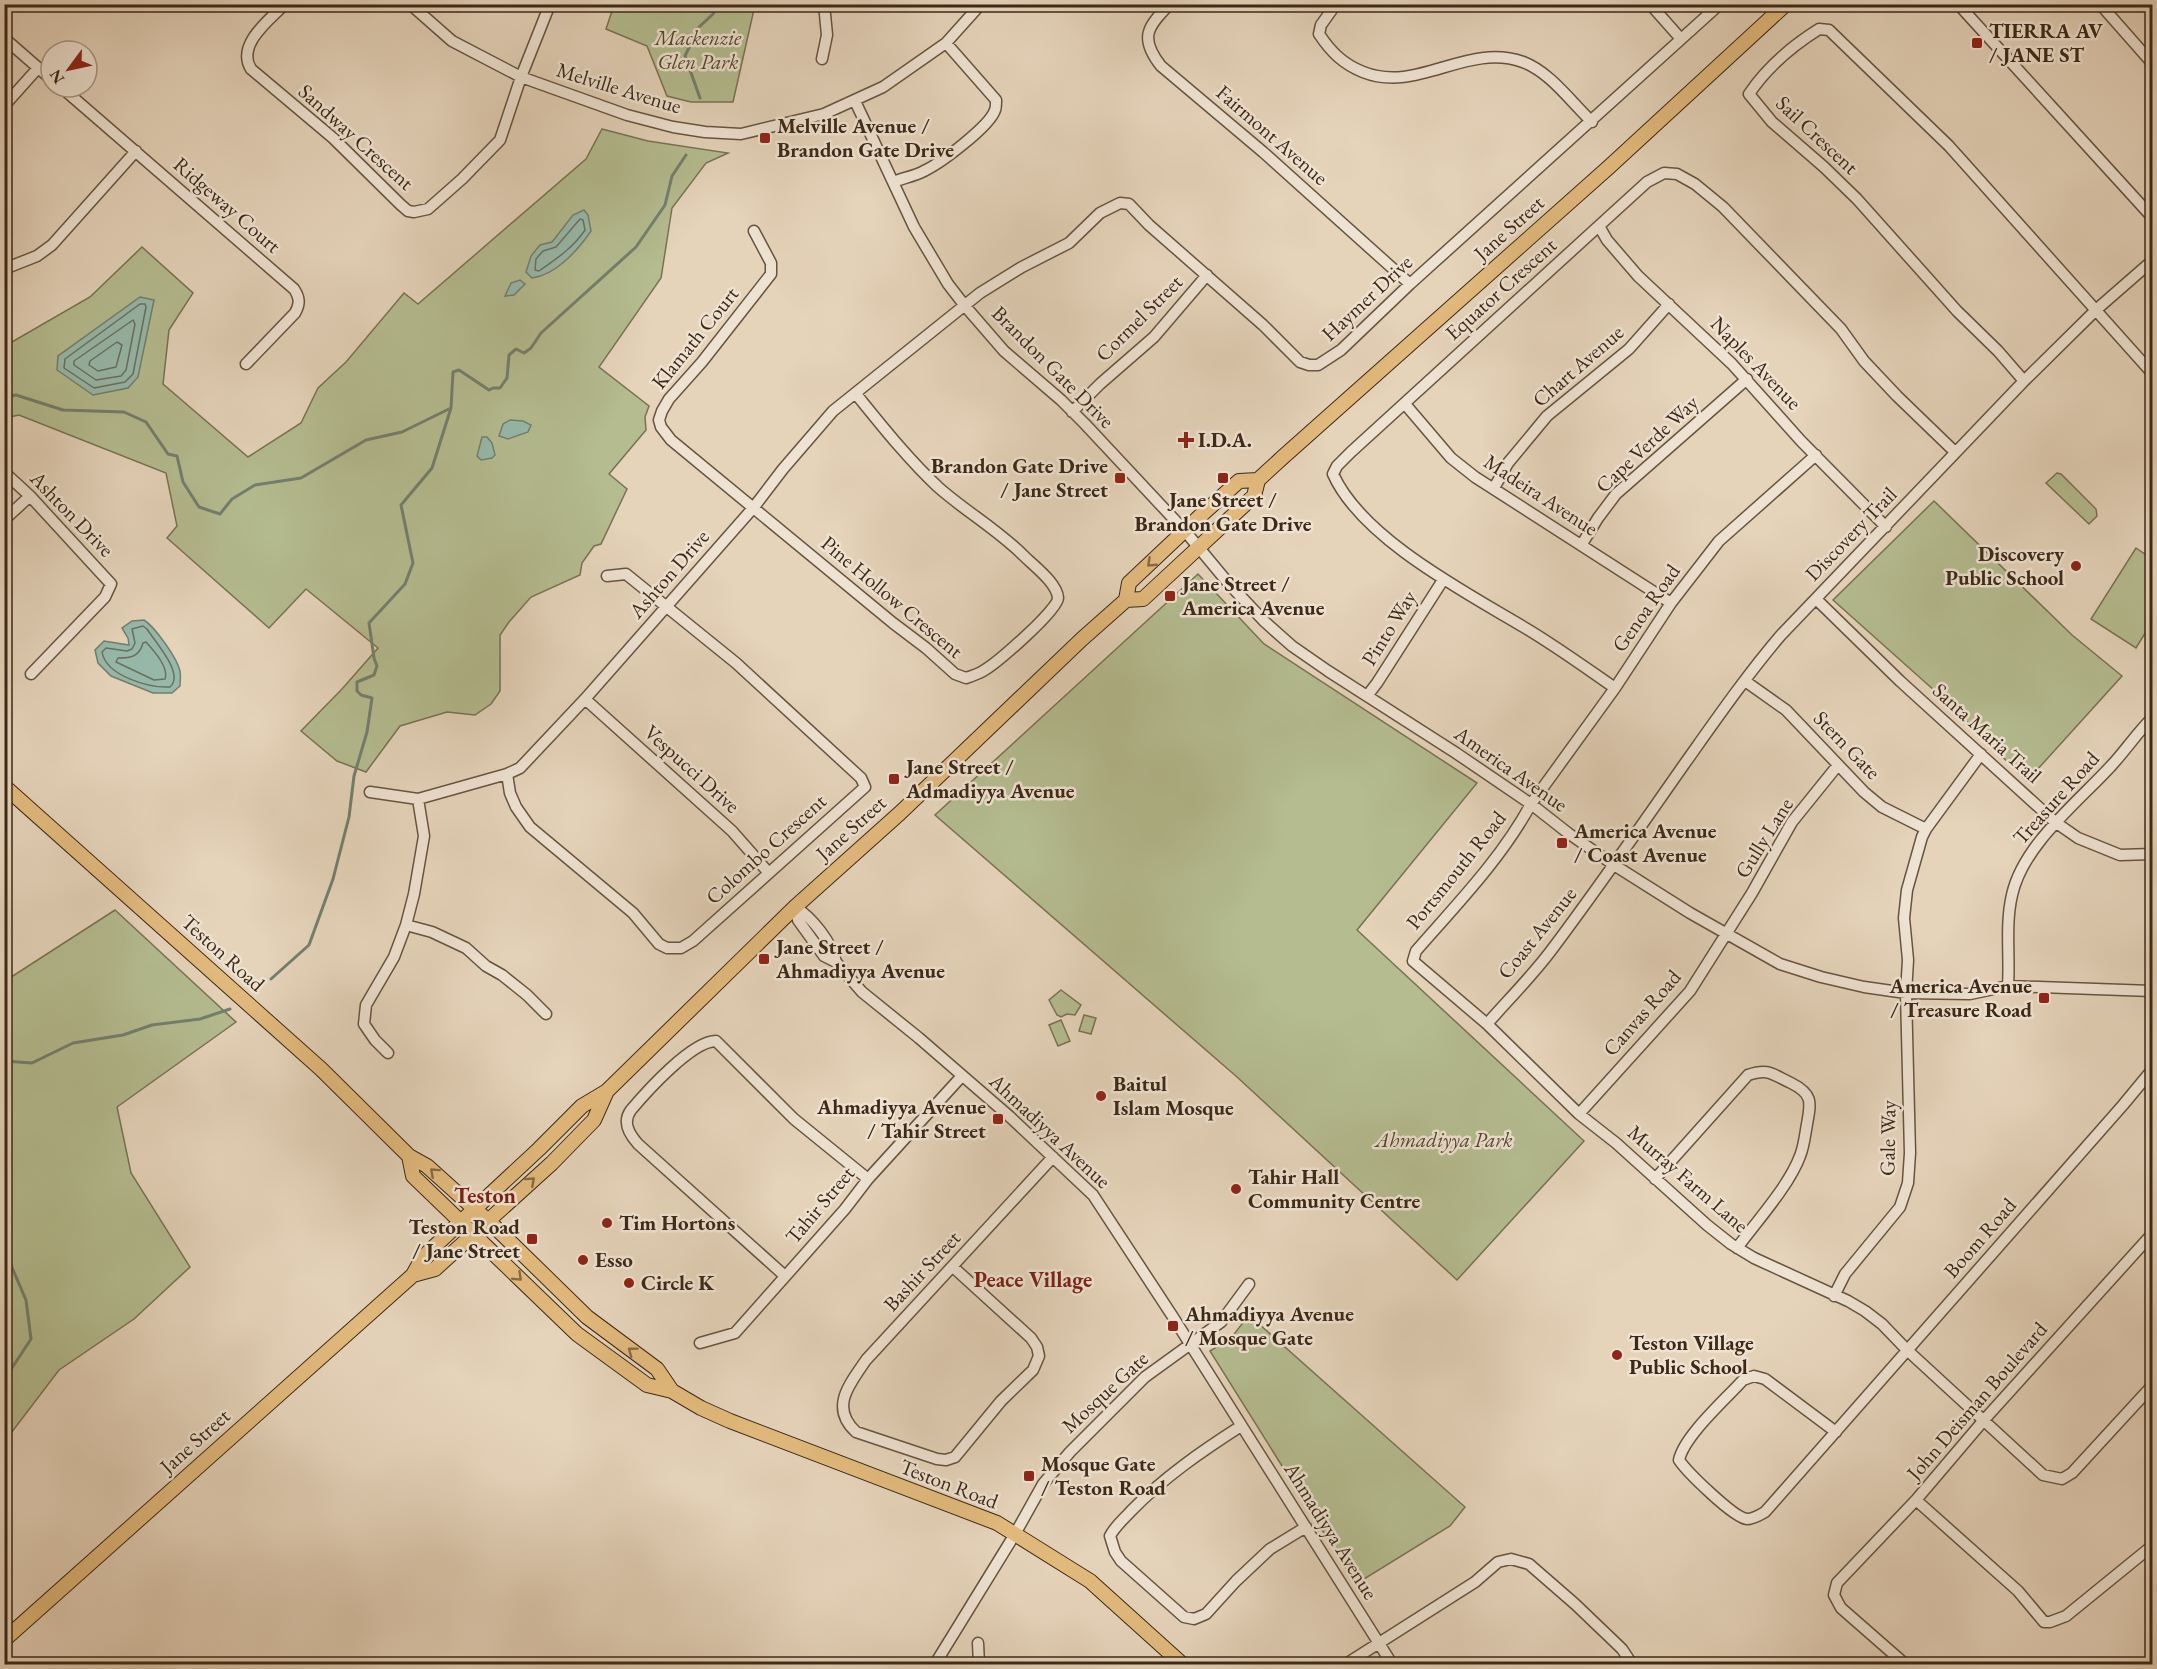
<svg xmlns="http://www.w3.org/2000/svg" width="2157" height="1669" viewBox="0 0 2157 1669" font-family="'EB Garamond',serif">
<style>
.green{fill:#b4bc90;stroke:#787254;stroke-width:1.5}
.water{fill:#97b9aa;stroke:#737f6f;stroke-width:1.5}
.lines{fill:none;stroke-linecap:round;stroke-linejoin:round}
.shore{stroke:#6a7160;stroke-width:1.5}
.stream{stroke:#737f6f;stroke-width:3}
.minor-casing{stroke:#675440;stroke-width:13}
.major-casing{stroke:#3d2917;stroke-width:16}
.minor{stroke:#eee2d2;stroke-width:10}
.major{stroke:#e2ba7d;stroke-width:14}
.oneway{stroke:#876a45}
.poi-dot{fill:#8f2418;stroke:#eee2d2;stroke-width:2}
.labels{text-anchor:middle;stroke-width:5;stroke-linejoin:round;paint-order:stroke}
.poi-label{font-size:21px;font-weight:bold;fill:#3d2917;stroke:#eee2d2;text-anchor:start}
.park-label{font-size:21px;font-style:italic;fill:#55462f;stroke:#eee2d2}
.street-label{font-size:21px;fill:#3d2917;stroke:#eee2d2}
.neighbourhood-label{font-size:22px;font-weight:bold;fill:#7a1f14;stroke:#eee2d2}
</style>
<rect width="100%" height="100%" fill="#e5d3ba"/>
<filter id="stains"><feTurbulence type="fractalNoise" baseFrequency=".00333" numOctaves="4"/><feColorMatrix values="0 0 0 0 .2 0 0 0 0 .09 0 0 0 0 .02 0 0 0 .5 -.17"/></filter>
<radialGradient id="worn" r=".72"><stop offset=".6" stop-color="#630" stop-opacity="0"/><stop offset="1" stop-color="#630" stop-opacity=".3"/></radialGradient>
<path class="green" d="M614,5H755L733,102H691L667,96L647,46L606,29Z
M602,129L648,141L728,153L706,163L672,208L661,278L599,367L649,406L645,417L646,430L609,474L627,489L601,544L594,546L582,563L580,575L531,597L509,622L500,635V691L491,704L475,715L447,712L400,726L366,772L337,761L301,731L342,689L378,648L306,589L269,628L167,538L177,526L166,473L19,415L5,418V346L90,297L142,247L193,293L169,330L163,384L248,457L301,423L318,388L346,362L404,293L418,304L586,159Z
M2057,473L2061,474L2096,509L2097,516L2089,524L2046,483Z
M1934,501L2072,635L2122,676L2027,781L1945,700L1833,600Z
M2136,548L2152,559V622L2136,648L2091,619Z
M1198,574L1264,644L1477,783L1357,930L1584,1141L1457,1280L1237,1077L935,815Z
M115,910L236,1022L117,1107L131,1173L190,1267L134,1319L59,1370L5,1441V981Z
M1061,990L1081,1005L1075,1015L1067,1014L1061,1017L1057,1015L1049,1000Z
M1084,1015L1096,1018L1091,1034L1079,1031Z
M1061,1020L1070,1041L1058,1046L1049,1025Z
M1249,1315L1465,1507L1450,1526L1356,1584L1210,1351L1231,1338Z"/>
<path class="water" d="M584,210L588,215L591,231C578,250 556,275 532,278L526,272L531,256L540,245L552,242L573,215Z
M520,280L525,284L514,295L505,296L511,283Z
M140,297L154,300L138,377L128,388L93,395L57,370L58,356Z
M510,420L523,421L531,425L528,432L508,439L499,436L503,424Z
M482,437H487L492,443L495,455L492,458L481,460L477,456Z
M144,620C155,627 177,658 180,671C181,676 180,681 180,686L172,693H153L111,676L98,663L95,650L104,641L129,645L128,638L122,628L132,621Z"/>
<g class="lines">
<path class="shore" d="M580,219L583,220L585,230C573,248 556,259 539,271L535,270L536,259L543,251L556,247Z
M140,304H145L146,307L133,374L125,382L94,388L64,368L65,359Z
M133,320L135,324L126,370L121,376L96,380L74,365V361Z
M117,342L122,345L116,367L98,371L89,365L90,361Z
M143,626L147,629C155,642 185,674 170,687C149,688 106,676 102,652L106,648L127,651L132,649L135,643L132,629Z
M146,642C154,651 169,667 165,679L154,680L116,662L118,658C131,658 139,657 143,643Z"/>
<path class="stream" d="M700,98L685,56L698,28L713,14L718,4
M4,398L16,395L63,410L124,412L146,422L168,454L177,456L183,482L199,507L220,514L232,499L255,485L301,478L366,440L402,432L451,408
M271,979L309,945L333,879L349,817L354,776L367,732L372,698L361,695L357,691V682L374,675L377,666L374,658L369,623L405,584L413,563L401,505L432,468L451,408L453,372L459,370L489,390L493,388H500L507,378L509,355L516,349L524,353L531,348L541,333L636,247L665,205L672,176L686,155
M4,1061L32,1063L73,1043L123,1035L152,1025L200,1019L230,1009
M4,1249L26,1300L31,1339L4,1380"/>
<defs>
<path id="minor" d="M285,4C269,20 236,45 251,69L333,138L401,205L408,211L414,212L428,209L462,179L500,140L521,77L550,4
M410,4L452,41L521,77L627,115L673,127L705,132L741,134L824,114L883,87L946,43L981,4
M1170,4C1147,27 1139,38 1161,66L1263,152L1410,284
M1336,4L1321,25L1319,34C1331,52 1343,64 1363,72C1418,94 1466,42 1523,62C1550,72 1571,102 1592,122
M1650,4L1681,39
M1958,4L2152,217
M2100,4L2152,63
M4,38L51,79
M822,59L827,35L824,4
M61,87L294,289C300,298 300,304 295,313L246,364
M855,101L914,227L948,284L965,306L1004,351L1061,400L1085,424L1185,531L1229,584L1265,622L1292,646L1328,671L1456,753L1531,804L1568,833L1614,865L1690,913L1780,964L1821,977L1864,987L1906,993L1970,994L2008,986L2152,991
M4,106L38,68
M893,182C903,178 915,176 924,171C941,163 990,126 995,110C996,108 996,102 996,100L946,43
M1599,226L1607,240L1638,276L1732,364L1801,441L1886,527
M754,231L771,263V274L702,362L669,399L662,411L659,420L661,427L671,440L893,623L926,648L955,674L966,678C972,676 978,674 983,671C996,664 1058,610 1058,598C1057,583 1034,566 1024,556C998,530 965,511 938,487C908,459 882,426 856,394
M4,269L37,256L52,245L136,151
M2024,381L1998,351L1957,311L1857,199L1824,167L1772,122L1749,94C1767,67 1792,46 1819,29L1829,30L1949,146L2152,373
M1405,404L1451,458L1475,477L1671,603
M1072,412L1100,384L1154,337L1207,275
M1816,455L1719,541L1671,603L1615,688L1531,804C1501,859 1457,904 1416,951L1413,961L1487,1024L1579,1114L1616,1143L1707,1225L1731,1244L1754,1258L1848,1301L1865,1311L1882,1324L1907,1350L2043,1475L2062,1479L2072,1473L2152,1386
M4,472L30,496L111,584L105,597L31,674
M1494,488L1508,463L1547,416L1629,349L1669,304
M4,520L30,496
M1582,544L1598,518L1616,494L1747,379
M1816,599L1900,681L2055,822L2078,838L2120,855L2152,854
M1745,681L1786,710L1864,792L1882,807L1926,829
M1615,688C1586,668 1557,647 1527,629C1467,593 1362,539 1333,474L1337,466L1351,452L1647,182L1664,173L1677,174L1695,184L1723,207L1841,329L1864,361L1897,396L1955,452
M1367,696L1377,683L1443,580
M585,699L732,831L768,872
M507,774L510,793L516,807L530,827L633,913L659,944L667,948H681L693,941L865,787L861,778L736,663L626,574L607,576
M370,792L418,799L507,774L520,768L585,699L754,507L783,469L833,411L980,293L1022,267L1069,243L1100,213L1120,203L1129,204L1149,225L1263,325L1300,362L1309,365H1318L1341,350L1410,284L1720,4
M795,907L798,920L824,956L836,962L862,992L919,1038L1009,1116L1093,1195L1173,1317L1392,1664
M795,907C812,917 832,943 836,962
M406,925L414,894L424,836L418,799
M2008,986C2010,955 2005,925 2012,895C2023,845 2077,803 2111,766C2125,751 2137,733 2152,718
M1487,1024C1508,1000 1531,977 1550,952C1596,891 1639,829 1683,766C1715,721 1746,676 1781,635L2024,381L2097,309L2152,261
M388,1053L375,1040L364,1024L366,1005L394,957L406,925L432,932L466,948L486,966L502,975L527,995L546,1014
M1579,1114L1690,991L1752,893L1792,822L1838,765
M1655,1179L1748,1075C1768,1068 1772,1074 1791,1083C1813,1094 1811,1102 1807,1124C1805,1135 1804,1146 1800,1156C1789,1186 1756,1222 1737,1248
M953,1267L1031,1338L1037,1347L1039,1356L1033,1370L1001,1401L955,1457L946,1460L937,1459L856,1432C829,1407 850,1384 866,1360L1053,1157
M785,1276L638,1144C629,1134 622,1122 631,1110C647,1091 692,1041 716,1041L794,1119L868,1179
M1834,1296L1845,1274L1900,1207L1908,1183L1910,1153L1906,993L1908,960L1904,918L1907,890L1922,837L1926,829L1981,754
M700,1343L735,1333L845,1209L868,1179L961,1077
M1241,1426C1202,1451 1164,1477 1131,1511C1124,1519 1115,1526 1110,1536L1115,1552L1121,1561L1184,1617L1194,1619L1206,1614L1236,1581L1270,1549L1306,1527
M1836,1432L1765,1379L1754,1376L1743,1380C1725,1400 1684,1436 1679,1460C1687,1472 1734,1518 1747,1519C1753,1519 1760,1515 1765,1512L2123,1105L2152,1070
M1916,1500L2018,1591L2044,1622H2050L2066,1616L2152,1546
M978,1643L979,1664
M935,1664L1015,1534L1043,1484L1070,1452L1145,1377L1221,1322L1249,1284
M1346,1664L1475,1582L1498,1562L1511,1559L1529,1564L1575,1604L1622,1649L1632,1664
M1905,1664L1841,1608L1834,1595L1837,1583L1916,1500L1984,1420L2152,1234"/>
<path id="major" d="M1126,600L1129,583L1199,517L1239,481L1258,480
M4,786L321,1069L409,1156L427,1166L497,1229L587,1317L657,1369L672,1391
M409,1156L413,1176L577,1334L647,1385L672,1391L701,1408L730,1421L997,1523L1090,1581L1182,1664
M413,1275L435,1269L552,1163L594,1120L607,1091
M4,1640L413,1275L423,1257L539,1149L582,1106L607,1091L795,907L900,813L1082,639L1126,600L1143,599L1254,496L1258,480L1283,457L1609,167L1786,4"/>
</defs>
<use href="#minor" class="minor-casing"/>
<use href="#major" class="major-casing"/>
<use href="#minor" class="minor"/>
<use href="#major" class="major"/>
</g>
<defs><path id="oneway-chevron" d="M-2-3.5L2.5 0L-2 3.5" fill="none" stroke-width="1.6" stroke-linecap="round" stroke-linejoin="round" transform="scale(1.5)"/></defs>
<g class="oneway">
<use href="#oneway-chevron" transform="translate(1151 563) rotate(137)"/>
<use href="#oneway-chevron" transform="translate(434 1172) rotate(-138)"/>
<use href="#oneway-chevron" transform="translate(531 1181) rotate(-42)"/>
<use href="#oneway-chevron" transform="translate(518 1277) rotate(44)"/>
<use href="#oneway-chevron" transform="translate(632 1351) rotate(-143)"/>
</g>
<g class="poi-dot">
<rect x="1971" y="37" width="12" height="12" rx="3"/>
<rect x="759" y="132" width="12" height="12" rx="3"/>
<path d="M1183 431h6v6h6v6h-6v6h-6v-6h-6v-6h6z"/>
<rect x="1114" y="472" width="12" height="12" rx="3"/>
<rect x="1217" y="472" width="12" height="12" rx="3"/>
<circle cx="2076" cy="566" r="6"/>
<rect x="1164" y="590" width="12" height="12" rx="3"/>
<rect x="888" y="773" width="12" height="12" rx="3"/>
<rect x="1556" y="837" width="12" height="12" rx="3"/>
<rect x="758" y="953" width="12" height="12" rx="3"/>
<rect x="2038" y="992" width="12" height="12" rx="3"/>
<circle cx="1101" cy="1096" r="6"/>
<rect x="992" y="1113" width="12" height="12" rx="3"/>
<circle cx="1236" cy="1189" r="6"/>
<circle cx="607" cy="1223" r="6"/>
<rect x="526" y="1233" width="12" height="12" rx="3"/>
<circle cx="583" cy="1260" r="6"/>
<circle cx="629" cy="1283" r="6"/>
<rect x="1167" y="1320" width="12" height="12" rx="3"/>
<circle cx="1617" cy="1355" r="6"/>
<rect x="1023" y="1470" width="12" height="12" rx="3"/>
</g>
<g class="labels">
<g class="poi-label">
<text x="1989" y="38">TIERRA AV<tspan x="1989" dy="24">/ JANE ST</tspan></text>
<text x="777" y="133">Melville Avenue /<tspan x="777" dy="24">Brandon Gate Drive</tspan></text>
<text x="1198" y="447">I.D.A.</text>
<text x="1108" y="473" text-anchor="end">Brandon Gate Drive<tspan x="1108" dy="24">/ Jane Street</tspan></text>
<text x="1223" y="507" text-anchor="middle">Jane Street /<tspan x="1223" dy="24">Brandon Gate Drive</tspan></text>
<text x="2064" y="561" text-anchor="end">Discovery<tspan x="2064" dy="24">Public School</tspan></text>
<text x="1182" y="591">Jane Street /<tspan x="1182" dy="24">America Avenue</tspan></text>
<text x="906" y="774">Jane Street /<tspan x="906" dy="24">Admadiyya Avenue</tspan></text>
<text x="1574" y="838">America Avenue<tspan x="1574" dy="24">/ Coast Avenue</tspan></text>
<text x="776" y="954">Jane Street /<tspan x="776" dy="24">Ahmadiyya Avenue</tspan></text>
<text x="2032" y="993" text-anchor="end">America Avenue<tspan x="2032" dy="24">/ Treasure Road</tspan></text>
<text x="1113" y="1091">Baitul<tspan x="1113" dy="24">Islam Mosque</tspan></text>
<text x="986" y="1114" text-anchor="end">Ahmadiyya Avenue<tspan x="986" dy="24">/ Tahir Street</tspan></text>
<text x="1248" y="1184">Tahir Hall<tspan x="1248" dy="24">Community Centre</tspan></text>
<text x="619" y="1230">Tim Hortons</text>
<text x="520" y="1234" text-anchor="end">Teston Road<tspan x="520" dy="24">/ Jane Street</tspan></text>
<text x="595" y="1267">Esso</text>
<text x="641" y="1290">Circle K</text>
<text x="1185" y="1321">Ahmadiyya Avenue<tspan x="1185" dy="24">/ Mosque Gate</tspan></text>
<text x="1629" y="1350">Teston Village<tspan x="1629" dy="24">Public School</tspan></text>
<text x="1041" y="1471">Mosque Gate<tspan x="1041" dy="24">/ Teston Road</tspan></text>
</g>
<g class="park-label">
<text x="698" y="45">Mackenzie<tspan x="698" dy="24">Glen Park</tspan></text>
<text x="1444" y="1147">Ahmadiyya Park</text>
</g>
<g class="street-label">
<text transform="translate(619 88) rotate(17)" y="7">Melville Avenue</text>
<text transform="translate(1272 135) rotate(41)" y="7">Fairmont Avenue</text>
<text transform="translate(1817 135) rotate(43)" y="7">Sail Crescent</text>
<text transform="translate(356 137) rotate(42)" y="7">Sandway Crescent</text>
<text transform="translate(227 205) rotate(41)" y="7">Ridgeway Court</text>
<text transform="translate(1509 228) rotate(-42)" y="7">Jane Street</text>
<text transform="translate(1501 289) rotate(-42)" y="7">Equator Crescent</text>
<text transform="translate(1367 298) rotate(-43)" y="7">Haymer Drive</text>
<text transform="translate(1139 318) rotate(-45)" y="7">Cormel Street</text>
<text transform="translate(695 338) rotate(-51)" y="7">Klamath Court</text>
<text transform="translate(1756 363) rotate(46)" y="7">Naples Avenue</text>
<text transform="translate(1578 366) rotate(-41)" y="7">Chart Avenue</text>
<text transform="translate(1053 367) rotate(45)" y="7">Brandon Gate Drive</text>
<text transform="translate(1647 444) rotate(-43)" y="7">Cape Verde Way</text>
<text transform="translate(1541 495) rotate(33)" y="7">Madeira Avenue</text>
<text transform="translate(72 514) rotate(46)" y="7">Ashton Drive</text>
<text transform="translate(1851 534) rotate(-46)" y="7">Discovery Trail</text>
<text transform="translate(669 574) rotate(-49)" y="7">Ashton Drive</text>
<text transform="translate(892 597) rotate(40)" y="7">Pine Hollow Crescent</text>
<text transform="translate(1646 608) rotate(-55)" y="7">Genoa Road</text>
<text transform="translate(1389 628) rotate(-58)" y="7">Pinto Way</text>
<text transform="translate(1987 733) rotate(42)" y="7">Santa Maria Trail</text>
<text transform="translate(1847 745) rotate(46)" y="7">Stern Gate</text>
<text transform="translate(692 769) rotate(42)" y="7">Vespucci Drive</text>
<text transform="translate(1511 769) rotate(35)" y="7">America Avenue</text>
<text transform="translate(2056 798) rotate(-48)" y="7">Treasure Road</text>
<text transform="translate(851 828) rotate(-42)" y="7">Jane Street</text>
<text transform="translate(1764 838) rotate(-58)" y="7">Gully Lane</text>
<text transform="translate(766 849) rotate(-42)" y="7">Colombo Crescent</text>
<text transform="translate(1456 870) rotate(-51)" y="7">Portsmouth Road</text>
<text transform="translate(1537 933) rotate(-51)" y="7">Coast Avenue</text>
<text transform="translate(223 953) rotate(42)" y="7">Teston Road</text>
<text transform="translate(1642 1013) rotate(-49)" y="7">Canvas Road</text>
<text transform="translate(1050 1131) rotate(43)" y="7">Ahmadiyya Avenue</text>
<text transform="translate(1888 1138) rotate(-89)" y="7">Gale Way</text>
<text transform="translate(1688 1179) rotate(41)" y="7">Murray Farm Lane</text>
<text transform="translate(820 1205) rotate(-50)" y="7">Tahir Street</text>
<text transform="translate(1980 1238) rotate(-49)" y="7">Boom Road</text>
<text transform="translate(922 1271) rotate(-47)" y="7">Bashir Street</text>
<text transform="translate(1105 1392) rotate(-43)" y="7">Mosque Gate</text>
<text transform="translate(1977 1401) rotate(-49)" y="7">John Deisman Boulevard</text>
<text transform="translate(195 1441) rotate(-42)" y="7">Jane Street</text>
<text transform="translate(949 1484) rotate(21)" y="7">Teston Road</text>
<text transform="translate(1331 1531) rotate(58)" y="7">Ahmadiyya Avenue</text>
</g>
<g class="neighbourhood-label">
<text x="485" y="1203">Teston</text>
<text x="1033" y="1287">Peace Village</text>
</g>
</g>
<rect width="2157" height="1669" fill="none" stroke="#e5d3ba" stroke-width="24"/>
<rect x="6" y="6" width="2145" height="1657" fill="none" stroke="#3d2917" stroke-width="3"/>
<rect x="12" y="12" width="2133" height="1645" fill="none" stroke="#3d2917" stroke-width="1.5"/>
<g transform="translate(69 69) rotate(237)"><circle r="28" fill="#eee2d2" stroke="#a79887" stroke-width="1.5"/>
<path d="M0-4.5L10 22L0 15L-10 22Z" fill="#8f2418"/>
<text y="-9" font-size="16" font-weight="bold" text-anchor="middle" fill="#3d2917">N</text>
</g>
<rect width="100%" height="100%" filter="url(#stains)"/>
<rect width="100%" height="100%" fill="url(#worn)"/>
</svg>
